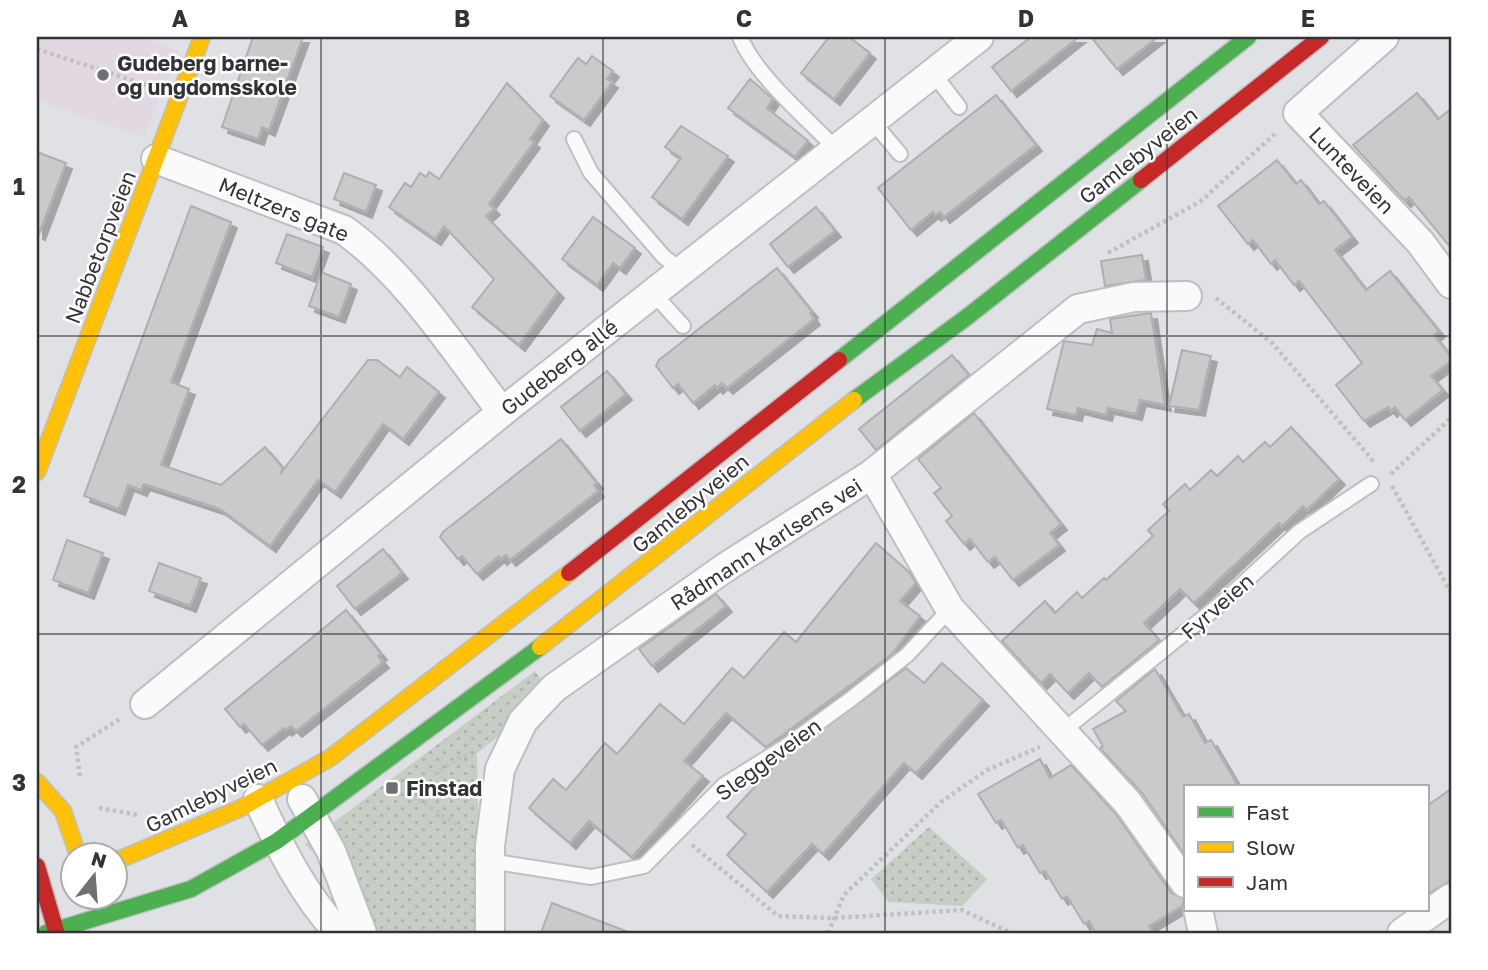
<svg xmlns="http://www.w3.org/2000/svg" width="1488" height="970" font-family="'Golos Text',sans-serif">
	<defs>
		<pattern id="grass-dots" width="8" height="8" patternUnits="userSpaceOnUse" patternTransform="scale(1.75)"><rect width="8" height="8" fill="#c6cdc5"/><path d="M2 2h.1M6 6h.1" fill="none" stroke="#abb0aa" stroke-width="1.8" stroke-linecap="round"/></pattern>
		<filter id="shadow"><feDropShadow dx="6" dy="6" stdDeviation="0" flood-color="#0004"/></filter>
	</defs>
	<rect width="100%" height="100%" fill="#e0e1e4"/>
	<polygon fill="#e2d8e2" points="37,37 139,37 178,51 144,137 37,100"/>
	<g fill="url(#grass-dots)">
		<polygon points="535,671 547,687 527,714 477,753 480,933 370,933 329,868 305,844"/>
		<polygon points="929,827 987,879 962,906 889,902 871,879"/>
	</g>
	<g fill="#cac9cb" stroke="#afaeb0" stroke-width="2" filter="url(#shadow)">
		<polygon points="253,37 303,37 269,130 262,127 258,139 222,127"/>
		<polygon points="829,37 849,37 870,53 834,99 801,73"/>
		<polygon points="1031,37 1079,37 1011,91 992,67"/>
		<polygon points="1091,37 1158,37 1117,69"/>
		<polygon points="592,56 613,71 607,79 612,82 584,120 550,96 578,58 586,64"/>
		<polygon points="750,79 773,99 767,108 808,141 795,157 728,108"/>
		<polygon points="507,83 543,120 530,139 534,142 489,204 494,209 486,216 558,292 519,345 472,307 494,279 444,226 435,239 389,207 405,183 411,187 420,173 426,177 429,172 439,179"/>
		<polygon points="1417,93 1438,119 1451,109 1451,248 1409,197 1405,201 1353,145"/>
		<polygon points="996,95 1036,145 944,217 940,212 935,215 933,212 911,230 878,188"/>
		<polygon points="681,126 728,156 682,219 652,197 681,158 665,147"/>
		<polygon points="37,152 66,163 39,234 37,233"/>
		<polygon points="1277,160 1296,184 1301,180 1319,204 1324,201 1352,237 1335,250 1366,290 1390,271 1439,331 1434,335 1451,357 1451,361 1431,376 1443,390 1405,420 1395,407 1391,411 1388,407 1364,421 1336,385 1362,363 1299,281 1294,285 1275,260 1271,264 1253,240 1248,244 1218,206"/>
		<polygon points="344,173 376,185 366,212 334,199"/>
		<polygon points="191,206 231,222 171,382 189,389 161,465 221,485 265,447 283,468 280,474 368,360 377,360 400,377 407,367 439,392 403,439 383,424 335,492 318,480 270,546 220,509 144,484 141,490 128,485 119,509 84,496"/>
		<polygon points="816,207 835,231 788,267 770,244"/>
		<polygon points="593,217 635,248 620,268 613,263 597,285 562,259"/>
		<polygon points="287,234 323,247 312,277 276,263"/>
		<polygon points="1142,255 1146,280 1105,286 1101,261"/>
		<polygon points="777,268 812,312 810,313 814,319 727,388 722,383 717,388 715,385 693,403 678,384 673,388 656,366 659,360"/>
		<polygon points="321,272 351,284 339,317 309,306"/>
		<polygon points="1151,313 1165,405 1140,400 1136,414 1108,408 1106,415 1078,408 1076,415 1047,409 1064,341 1092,345 1097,329 1112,333 1110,319"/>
		<polygon points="1182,350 1211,356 1199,410 1169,406"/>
		<polygon points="952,355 969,375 876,450 859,429"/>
		<polygon points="607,371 626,394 580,431 561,407"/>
		<polygon points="974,413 1061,524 1050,533 1059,545 1013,580 995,557 988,562 970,539 964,544 946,521 952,516 934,493 941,488 918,459"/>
		<polygon points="1291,427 1339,479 1307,510 1303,506 1282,526 1279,523 1194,603 1180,589 1144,623 1159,640 1102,687 1089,673 1068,693 1050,674 1041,683 1002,641 1045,601 1055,613 1077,592 1082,598 1104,578 1106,580 1153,536 1148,530 1169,511 1163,504 1185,484 1190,490 1211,470 1217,476 1238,456 1243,462 1265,442 1270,447"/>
		<polygon points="561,439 597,483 594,485 598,491 510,560 506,555 501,559 499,556 477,574 462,556 458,559 440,537 443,532"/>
		<polygon points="67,540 103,553 88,593 53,580"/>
		<polygon points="876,543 909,572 916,583 900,601 920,616 891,655 766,747 726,713 684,761 703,776 632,857 589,821 570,843 529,808 553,779 566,790 605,743 617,754 660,704 684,724 732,668 744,678 784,632 796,642"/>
		<polygon points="383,549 402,573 355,609 337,586"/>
		<polygon points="159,563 201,578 190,606 149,591"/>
		<polygon points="716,594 726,606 652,666 639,649"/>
		<polygon points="346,610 381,654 378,656 383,662 296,731 291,726 286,730 284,728 262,745 244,724 240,727 225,709"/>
		<polygon points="942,663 983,700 916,773 904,763 823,854 812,844 767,892 727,855 746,834 727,817 775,765 906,668 924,683"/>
		<polygon points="1155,669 1183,717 1189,714 1205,743 1211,740 1238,786 1185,786 1185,855 1142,793 1100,748 1103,746 1093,729 1126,711 1116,701"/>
		<polygon points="1040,759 1050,778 1071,765 1115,813 1171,893 1185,899 1182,906 1149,926 1153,933 1096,933 1089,921 1084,924 1067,896 1062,899 1045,871 1040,873 1023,845 1018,848 1001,820 996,823 978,794"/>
		<polygon points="1451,789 1451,880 1427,895 1427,806"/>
		<polygon points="552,903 626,931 625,933 541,933"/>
	</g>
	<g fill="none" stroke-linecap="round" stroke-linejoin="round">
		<g stroke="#bebfc2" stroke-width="18">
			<g id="lane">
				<path d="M740,37c16,39 67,81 96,112"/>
				<polyline points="933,73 959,107"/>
				<polyline points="872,121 900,154"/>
				<polyline points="574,139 591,173 664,257 682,271"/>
				<polyline points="653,293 683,326"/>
				<polyline points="1064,730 1223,602 1299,532 1371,484"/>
				<polyline points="490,861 591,877 644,866 724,785 785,747 851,699 907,655 950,609"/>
			</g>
		</g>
		<g stroke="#bebfc2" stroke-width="32">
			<g id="street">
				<polyline points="1384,37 1298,113 1420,242 1451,284"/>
				<path d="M156,159l188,71c63,45 111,121 158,182"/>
				<polyline points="872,474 950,609 1128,803 1185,883"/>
				<polyline points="145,704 502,412 979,37"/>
				<path d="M258,799c22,49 45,95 81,134"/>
				<polyline points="302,799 331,851 362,933"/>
				<polyline points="1198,909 1203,933"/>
				<polyline points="490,933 490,846 500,769 523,721 554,688 729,565 872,474 1078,309 1134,297 1187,296"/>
				<polyline points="1402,933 1451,898"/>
			</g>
		</g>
		<g stroke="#bebfc2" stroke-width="19">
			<g id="fast">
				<polyline points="839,360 1248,37"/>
				<polyline points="854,400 967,317 1141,180"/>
				<polyline points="46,933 191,889 277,841 540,647"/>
			</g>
		</g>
		<g stroke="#bebfc2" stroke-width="19">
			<g id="slow">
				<polyline points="37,472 202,37"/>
				<polyline points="540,647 854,400"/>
				<polyline points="37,782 63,811 78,855"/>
				<polyline points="116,861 241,808 330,758 569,573"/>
			</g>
		</g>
		<g stroke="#bebfc2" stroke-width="19">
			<g id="jam">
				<polyline points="1141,180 1321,37"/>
				<polyline points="569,573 839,360"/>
				<polyline points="37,866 56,931"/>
			</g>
		</g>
		<g stroke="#c1c1c2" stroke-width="4.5" stroke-dasharray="3.5 3.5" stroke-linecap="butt">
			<polyline points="37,49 149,86"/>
			<polyline points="1108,253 1201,201 1277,132"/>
			<polyline points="1216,298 1272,343 1375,463"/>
			<polyline points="1391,474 1451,418"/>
			<polyline points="1392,486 1451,593"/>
			<polyline points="434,774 461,757 473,755"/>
			<polyline points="80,776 76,747 120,719"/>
			<polyline points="407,792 462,828"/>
			<polyline points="99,808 138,815"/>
			<polyline points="692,845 778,916 834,918 962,910 1011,933"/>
			<polyline points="828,933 844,895 941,802 987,770 1040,747"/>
		</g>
		<use href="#lane" stroke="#fafafb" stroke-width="14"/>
		<use href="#street" stroke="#fafafb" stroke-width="28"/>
		<use href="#fast" stroke="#4caf50" stroke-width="16"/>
		<use href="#slow" stroke="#ffc107" stroke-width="16"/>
		<use href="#jam" stroke="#c62828" stroke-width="16"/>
	</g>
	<path fill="none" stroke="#333336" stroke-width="2" stroke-opacity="0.55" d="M321,37v896M603,37v896M885,37v896M1167,37v896M37,336h1414M37,634h1414"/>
	<g fill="#707073" stroke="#fff" stroke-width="2.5">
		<circle cx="103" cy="75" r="7"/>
		<rect x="385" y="781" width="14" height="14" rx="3.5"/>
	</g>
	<g text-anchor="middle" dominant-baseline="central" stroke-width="5" stroke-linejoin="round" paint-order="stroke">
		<g font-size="21" font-weight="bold" fill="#333336" stroke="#fff" text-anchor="start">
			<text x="117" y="63">Gudeberg barne-<tspan x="117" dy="24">og ungdomsskole</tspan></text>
			<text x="406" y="788">Finstad</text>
		</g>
		<g font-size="21" fill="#333336" stroke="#fff">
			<text transform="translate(1138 155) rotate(-38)">Gamlebyveien</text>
			<text transform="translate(1352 170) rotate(46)">Lunteveien</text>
			<text transform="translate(284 209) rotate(22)">Meltzers gate</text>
			<text transform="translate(100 247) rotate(-69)">Nabbetorpveien</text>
			<text transform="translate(559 367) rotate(-38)">Gudeberg allé</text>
			<text transform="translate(690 503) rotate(-39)">Gamlebyveien</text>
			<text transform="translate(766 544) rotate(-33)">Rådmann Karlsens vei</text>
			<text transform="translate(1217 606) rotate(-41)">Fyrveien</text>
			<text transform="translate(768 759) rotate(-36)">Sleggeveien</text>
			<text transform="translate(211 795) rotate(-26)">Gamlebyveien</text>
		</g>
	</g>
	<rect width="1488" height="970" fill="none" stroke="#ffffff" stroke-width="77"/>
	<rect x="1184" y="785" width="245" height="126" fill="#ffffff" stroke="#adadaf" stroke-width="2"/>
	<rect x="1198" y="807" width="35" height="10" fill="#4caf50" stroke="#adadaf" stroke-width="2"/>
	<text x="1246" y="820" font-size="21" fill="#333336">Fast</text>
	<rect x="1198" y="842" width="35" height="10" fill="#ffc107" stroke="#adadaf" stroke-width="2"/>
	<text x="1246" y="855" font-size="21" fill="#333336">Slow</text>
	<rect x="1198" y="877" width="35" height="10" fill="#c62828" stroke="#adadaf" stroke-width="2"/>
	<text x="1246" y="890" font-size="21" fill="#333336">Jam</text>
	<g transform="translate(94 876) rotate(17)"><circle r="33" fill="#ffffff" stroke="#adadaf" stroke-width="2"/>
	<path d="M0-5L12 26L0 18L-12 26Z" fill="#707073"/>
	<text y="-10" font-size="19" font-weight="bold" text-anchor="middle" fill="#333336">N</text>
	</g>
	<rect x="38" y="38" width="1412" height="894" fill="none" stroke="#333336" stroke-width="2.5"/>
	<g font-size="23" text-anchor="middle" font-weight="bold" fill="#333336">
		<text x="180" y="27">A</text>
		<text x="462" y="27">B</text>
		<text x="744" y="27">C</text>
		<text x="1026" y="27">D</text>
		<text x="1308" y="27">E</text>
		<text x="19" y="195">1</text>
		<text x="19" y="493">2</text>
		<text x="19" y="791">3</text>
	</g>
</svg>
